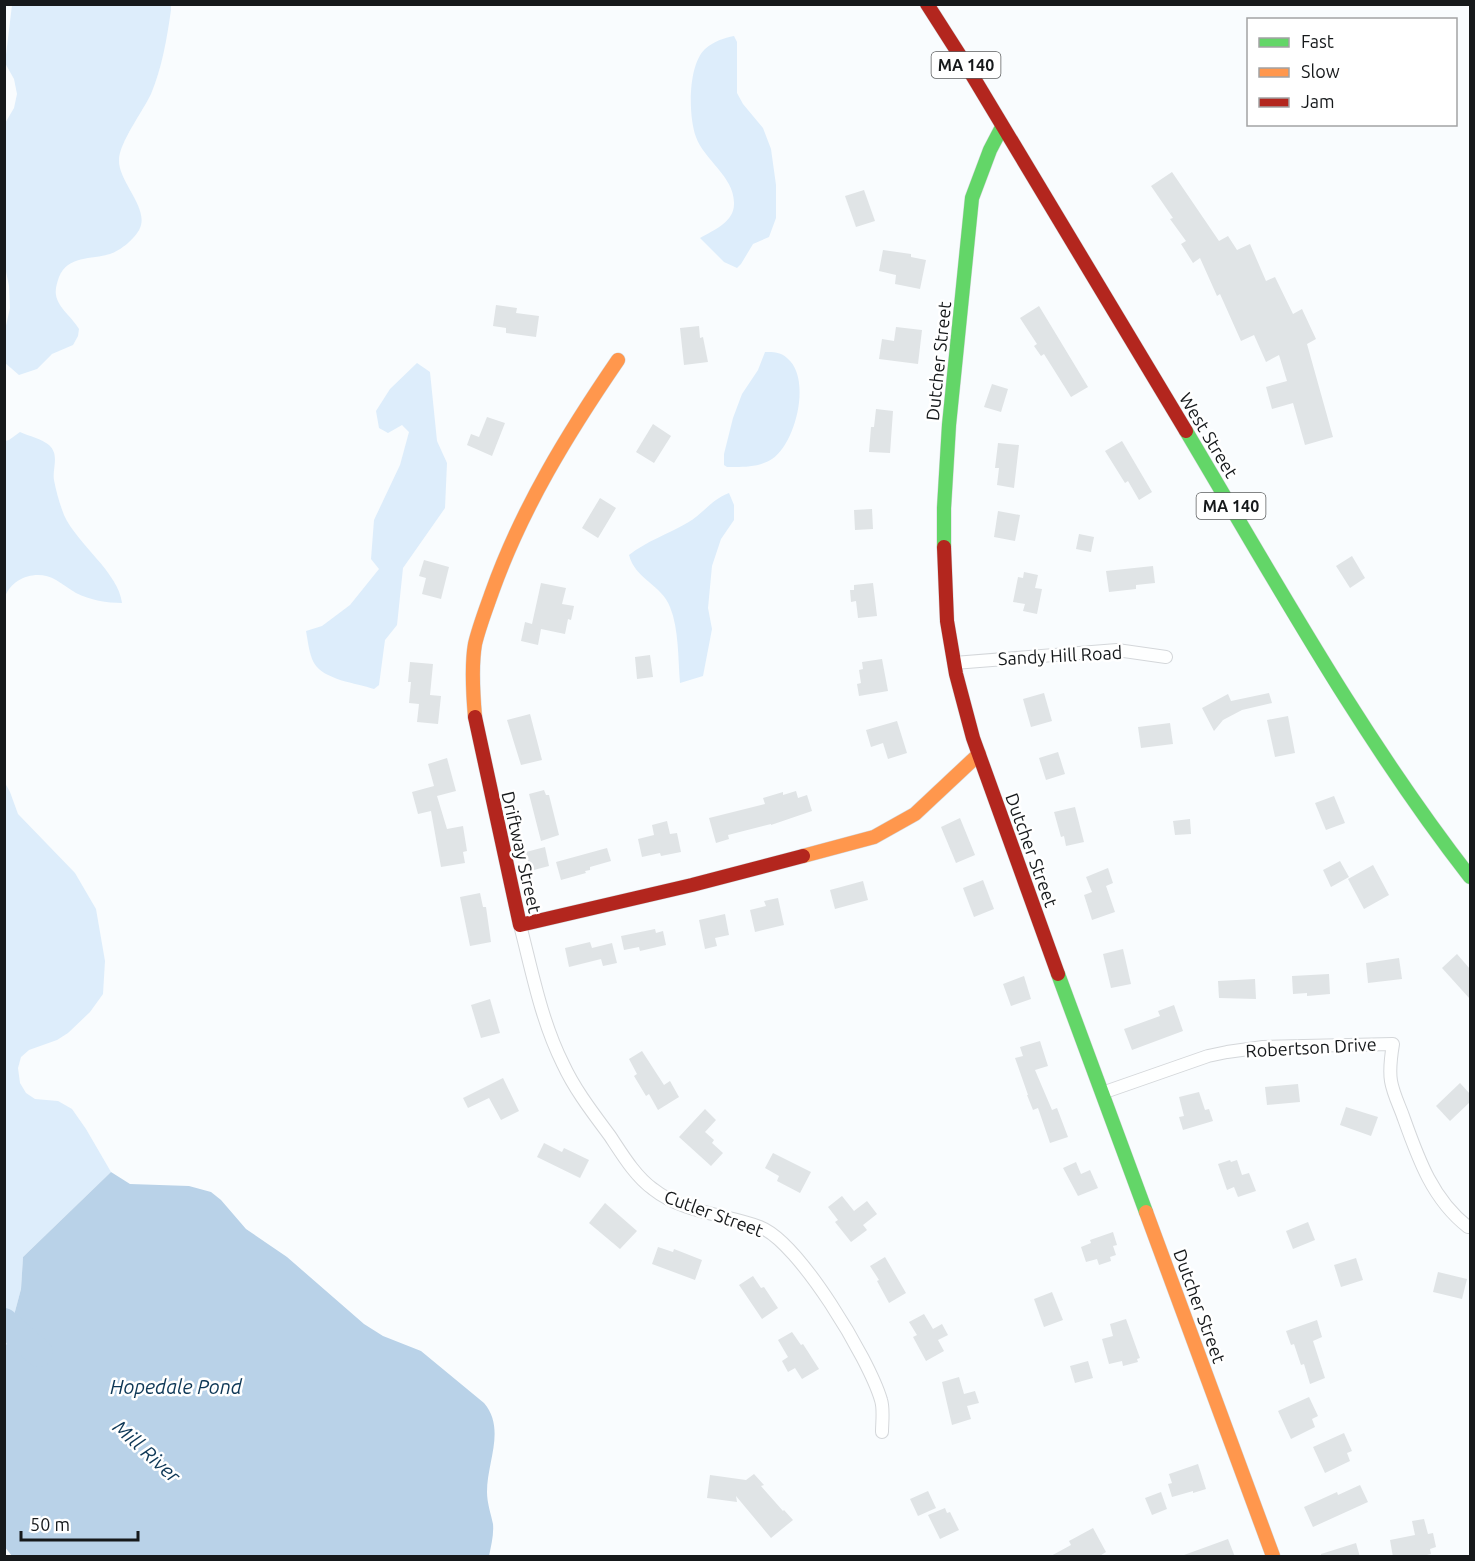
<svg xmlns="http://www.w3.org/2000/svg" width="1475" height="1561" font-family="Ubuntu,sans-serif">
	<rect width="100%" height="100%" fill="#f9fcfe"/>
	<g fill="#ddedfb">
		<path d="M12,5l159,-1v6c-4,28 -9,58 -20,84 -8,17 -32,49 -32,66 -1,21 30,48 21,68 -4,10 -20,23 -30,26 -19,6 -42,1 -51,23 -2,6 -4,12 -3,18 2,13 17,23 23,34l-1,7 -5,9 -21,9 -15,15 -18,6 -15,-13 1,-32 5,-22 -1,-22 -5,-24v-137l10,-17 3,-14 -3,-15 -9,-16z"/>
		<path d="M734,36l3,6v51l6,11 20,24 8,21 5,36v33l-7,19 -16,7 -12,20 -4,4 -13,-6 -24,-24c14,-8 34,-16 34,-34 1,-27 -30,-44 -38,-67 -8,-22 -8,-72 9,-88 9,-8 19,-11 29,-13z"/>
		<path d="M765,352c8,0 16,0 22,6 25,20 9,85 -15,101 -14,9 -30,8 -45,8l-3,-2v-11l9,-36 9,-24 16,-24z"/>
		<path d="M417,363l13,9 7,69 10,22 -2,45 -42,60 -6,57 -12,15 -6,45 -5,4c-18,-6 -50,-9 -60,-26 -5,-9 -6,-22 -8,-32l16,-5 28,-21 29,-36 -8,-10 3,-39 26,-55 9,-33 -7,-7 -14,8 -9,-5 -3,-17 14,-22z"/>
		<path d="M20,432c9,4 22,7 29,13 11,10 3,24 5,35 2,11 6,25 10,35 13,29 55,58 58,88 -15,0 -32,-3 -46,-10 -7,-4 -13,-9 -20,-13 -18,-11 -44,-3 -51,17v-156l4,-1z"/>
		<path d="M729,493l5,12v15l-13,19 -9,27 -4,42 4,21 -9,47 -23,7c-2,-24 -1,-54 -10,-76 -8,-22 -35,-28 -41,-52 18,-14 39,-21 58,-32 16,-9 25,-24 42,-30z"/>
		<polygon points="5,783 10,792 18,814 75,873 96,909 105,961 103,994 90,1012 68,1033 57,1040 29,1050 21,1057 18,1068 20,1083 26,1093 35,1099 58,1101 72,1109 86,1129 111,1172 23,1257 21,1289 5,1349"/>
	</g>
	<path fill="#b9d2e8" d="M111,1172l19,12 59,2 22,6 10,8 25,29 41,28 77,67 19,12 38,15 63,52c22,26 3,58 3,89 0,11 4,22 6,32 1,11 -2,22 -4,32h-477l-8,-10 1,-197 16,-60 2,-32z"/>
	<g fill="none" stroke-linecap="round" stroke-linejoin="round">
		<polyline stroke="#b9d2e8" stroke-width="28" points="4,1322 39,1353"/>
	</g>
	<g fill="#e0e4e6">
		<polygon points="1172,172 1219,241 1228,236 1237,250 1250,244 1266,281 1275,277 1293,314 1302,309 1316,339 1307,344 1333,437 1305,445 1293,403 1272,409 1266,387 1287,381 1279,355 1266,362 1254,335 1241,341 1220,294 1217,296 1200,258 1193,263 1181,244 1186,241 1170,219 1173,218 1151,186"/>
		<polygon points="864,190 875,221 856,227 845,196"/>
		<polygon points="883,250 911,254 911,257 926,260 920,289 895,284 896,275 879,271"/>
		<polygon points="496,305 517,308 516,313 539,316 536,337 506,333 506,328 493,326"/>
		<polygon points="1039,306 1088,387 1071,397 1044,354 1041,356 1034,346 1037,344 1020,318"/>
		<polygon points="699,326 700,338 703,337 708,362 684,365 680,328"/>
		<polygon points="896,327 922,330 918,364 879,359 882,339 894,341"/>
		<polygon points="992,384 1008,389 1001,412 984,407"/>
		<polygon points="876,409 893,411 890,453 869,452 871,427 874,427"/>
		<polygon points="487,417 505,423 492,456 467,445 471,434 479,437"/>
		<polygon points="653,424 671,436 654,463 636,452"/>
		<polygon points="1122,441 1152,492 1139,500 1128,481 1125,483 1105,451"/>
		<polygon points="998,443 1019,445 1014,488 997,485 999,468 995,468"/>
		<polygon points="600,498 616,508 598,538 582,528"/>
		<polygon points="872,509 873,529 855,530 854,510"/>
		<polygon points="998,511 1020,515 1015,541 994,537"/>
		<polygon points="1079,534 1094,537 1091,552 1076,549"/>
		<polygon points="1352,556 1365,578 1350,588 1336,566"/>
		<polygon points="424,560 449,567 441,599 422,594 426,578 419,576"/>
		<polygon points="1153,566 1155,583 1136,585 1136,589 1109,592 1106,571"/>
		<polygon points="1024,572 1038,575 1035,588 1042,589 1037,614 1023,611 1025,604 1013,602 1018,577 1023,578"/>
		<polygon points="541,583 566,588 562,604 574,606 571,620 568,619 565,634 541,629 538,645 521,641 525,622 532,624"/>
		<polygon points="873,583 877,616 858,618 856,601 851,602 850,590 854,590 854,585"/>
		<polygon points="650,655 653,677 637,679 635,657"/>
		<polygon points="882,659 888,691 859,696 857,684 861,683 859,670 863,669 862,662"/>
		<polygon points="410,662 433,664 430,695 441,696 438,724 417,722 419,704 409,703 411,682 408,682"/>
		<polygon points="1044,693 1052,721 1031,727 1023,699"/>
		<polygon points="1269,693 1272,703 1242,710 1223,720 1214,731 1202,708 1228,694 1231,701"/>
		<polygon points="530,714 542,760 521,765 507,720"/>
		<polygon points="1288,716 1295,753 1275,757 1267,720"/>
		<polygon points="897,721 907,753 888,759 883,743 871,747 866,730"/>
		<polygon points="1170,723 1173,744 1141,748 1138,727"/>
		<polygon points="1058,752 1065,774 1046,780 1039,758"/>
		<polygon points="447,758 456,791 437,796 447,829 463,826 467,851 463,852 465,863 441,867 431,811 418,814 412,792 434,786 428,764"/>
		<polygon points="544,790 546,795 549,795 559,835 541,841 529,794"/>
		<polygon points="796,791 798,798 807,795 812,811 771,825 771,824 728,835 729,839 716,843 709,818 765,804 763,798 783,792 783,795"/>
		<polygon points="1334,796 1345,823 1326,830 1315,803"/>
		<polygon points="1075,807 1084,842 1066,846 1064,836 1061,837 1054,812"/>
		<polygon points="960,818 975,855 956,863 941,827"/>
		<polygon points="1190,819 1191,834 1175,835 1173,821"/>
		<polygon points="667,821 670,834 677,833 681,852 661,856 660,853 642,857 638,839 654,835 652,825"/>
		<polygon points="545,847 549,866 530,871 526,852"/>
		<polygon points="607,848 611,861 590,867 590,870 585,871 586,873 561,880 556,862"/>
		<polygon points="1340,861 1349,877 1331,887 1323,870"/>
		<polygon points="1373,865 1389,895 1364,909 1348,879"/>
		<polygon points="1108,868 1113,883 1106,886 1115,912 1092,920 1084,895 1092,892 1086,877"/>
		<polygon points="983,880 994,909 974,917 963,888"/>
		<polygon points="863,881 868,900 835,909 830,890"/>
		<polygon points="480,893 483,907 486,907 491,942 470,946 460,897"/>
		<polygon points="778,898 784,925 755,932 750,910 766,906 764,901"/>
		<polygon points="725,914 729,935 715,938 717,946 705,949 699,920"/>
		<polygon points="655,929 656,933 663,931 666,945 640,951 639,947 624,950 621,936"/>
		<polygon points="590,942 592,948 612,943 617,963 603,966 601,959 569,967 565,948"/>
		<polygon points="1123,949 1131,984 1111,988 1103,954"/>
		<polygon points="1457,954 1470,969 1470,999 1442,968"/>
		<polygon points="1399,958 1402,979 1368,983 1366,963"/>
		<polygon points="1329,974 1330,994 1307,996 1307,993 1293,994 1292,976"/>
		<polygon points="1024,976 1031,999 1011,1006 1003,984"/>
		<polygon points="1255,979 1256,999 1219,998 1218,981"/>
		<polygon points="490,999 500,1033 481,1038 471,1005"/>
		<polygon points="1174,1005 1183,1031 1132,1050 1124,1029 1160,1016 1158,1011"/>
		<polygon points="1040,1041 1048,1066 1035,1070 1052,1110 1057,1108 1068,1137 1050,1143 1038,1108 1033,1110 1027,1095 1028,1095 1015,1058 1023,1056 1020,1047"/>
		<polygon points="642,1051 664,1085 670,1081 679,1097 658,1110 649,1094 646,1096 634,1076 637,1074 629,1059"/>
		<polygon points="503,1078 519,1111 501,1120 489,1098 468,1108 463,1098"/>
		<polygon points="1460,1083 1470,1094 1470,1102 1450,1121 1436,1106"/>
		<polygon points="1298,1084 1300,1102 1267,1105 1265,1087"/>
		<polygon points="1199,1092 1205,1110 1209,1109 1213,1121 1183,1130 1179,1117 1184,1116 1179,1097"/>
		<polygon points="1346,1107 1378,1117 1371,1136 1340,1125"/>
		<polygon points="705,1109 716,1120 705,1132 714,1140 712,1143 723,1153 711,1166 679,1137"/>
		<polygon points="544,1143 562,1152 564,1148 589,1160 580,1178 537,1157"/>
		<polygon points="773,1153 811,1172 800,1193 777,1181 779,1176 765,1168"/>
		<polygon points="1230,1160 1231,1162 1237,1160 1242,1175 1249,1173 1256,1191 1238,1197 1234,1187 1227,1190 1218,1164"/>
		<polygon points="1076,1162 1081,1174 1090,1170 1098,1188 1078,1196 1063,1168"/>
		<polygon points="842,1196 854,1211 867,1201 877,1214 863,1225 867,1230 851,1242 835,1222 838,1220 828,1207"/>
		<polygon points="605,1203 637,1231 620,1249 589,1223"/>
		<polygon points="1308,1222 1315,1240 1293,1249 1286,1231"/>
		<polygon points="1113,1232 1117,1245 1113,1246 1116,1255 1110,1257 1111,1261 1099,1265 1097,1259 1086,1262 1081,1247 1091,1243 1090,1240"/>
		<polygon points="658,1247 673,1252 674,1249 702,1260 695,1280 652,1264"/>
		<polygon points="885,1257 906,1293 889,1303 877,1281 879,1280 870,1266"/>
		<polygon points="1356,1258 1363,1280 1341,1287 1334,1265"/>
		<polygon points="1438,1272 1467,1279 1462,1299 1433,1292"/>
		<polygon points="753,1276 761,1288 764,1287 778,1308 762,1319 739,1285"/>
		<polygon points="1052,1292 1063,1320 1044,1327 1034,1299"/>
		<polygon points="924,1314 933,1329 942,1324 948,1335 938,1340 944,1351 926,1361 913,1337 917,1335 909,1322"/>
		<polygon points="1126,1319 1140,1358 1137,1359 1138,1362 1123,1366 1122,1361 1109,1364 1102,1339 1113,1336 1110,1324"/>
		<polygon points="1317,1320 1322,1337 1313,1341 1325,1378 1310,1384 1304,1364 1301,1365 1294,1344 1291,1345 1286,1331"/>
		<polygon points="792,1332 801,1345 803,1344 819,1369 802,1379 795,1368 788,1372 782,1361 788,1357 778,1340"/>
		<polygon points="1088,1361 1093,1378 1075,1383 1070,1366"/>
		<polygon points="959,1377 964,1394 975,1391 979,1403 967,1406 971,1419 952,1425 942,1382"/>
		<polygon points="1309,1397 1318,1416 1312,1419 1315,1427 1291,1439 1278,1411"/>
		<polygon points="1344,1433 1352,1451 1347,1453 1350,1461 1325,1473 1313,1447"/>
		<polygon points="1198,1464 1206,1489 1193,1493 1193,1491 1172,1497 1168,1484 1172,1483 1169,1474"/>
		<polygon points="754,1474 764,1485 761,1486 783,1511 784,1510 793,1520 771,1538 736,1496 737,1502 707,1498 710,1475 746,1480"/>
		<polygon points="1360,1485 1368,1502 1313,1527 1304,1507 1337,1492 1338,1495"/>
		<polygon points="928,1491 936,1508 918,1516 910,1499"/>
		<polygon points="1161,1492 1167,1509 1152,1515 1145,1498"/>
		<polygon points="945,1508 947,1513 950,1512 959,1530 940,1539 928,1515"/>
		<polygon points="1424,1519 1428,1534 1433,1533 1436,1547 1430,1549 1431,1554 1419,1557 1393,1557 1390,1540 1415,1535 1412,1521"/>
		<polygon points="1093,1528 1106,1552 1098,1557 1049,1557 1071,1545 1069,1541"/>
		<polygon points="1228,1539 1235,1557 1185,1557 1184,1555"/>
		<polygon points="1356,1543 1360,1557 1321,1557 1321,1554"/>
	</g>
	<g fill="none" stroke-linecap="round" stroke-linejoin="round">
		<g stroke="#d4d7da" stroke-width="14">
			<g id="street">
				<polyline points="954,663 1117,650 1166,657"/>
				<path d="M520,925c12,46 21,95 43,139 12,26 30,49 47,72 12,18 25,40 43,53 30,24 72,25 107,38 39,15 109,132 121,173 3,9 1,22 1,32"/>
				<path d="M1102,1093l106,-37 19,-4 36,-5 130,-3c-2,12 -4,25 -2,37 2,12 8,24 12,35 15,42 29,83 65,111"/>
			</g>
		</g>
		<g stroke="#d4d7da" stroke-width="15">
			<g id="fast">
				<path d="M1186,431c90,151 176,307 284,446"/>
				<polyline points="944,547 944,508 949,425 972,198 990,150 1002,127"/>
				<polyline points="1058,974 1146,1212"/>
			</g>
		</g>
		<g stroke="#d4d7da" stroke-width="15">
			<g id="slow">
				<path d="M475,717c-2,-23 -4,-50 0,-73 4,-17 11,-35 17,-52 30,-84 76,-159 126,-232"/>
				<polyline points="803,856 874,837 915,814 979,754"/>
				<polyline points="1146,1212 1273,1556"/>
			</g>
		</g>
		<g stroke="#d4d7da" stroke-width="15">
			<g id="jam">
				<polyline points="927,4 966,65 1186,431"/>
				<polyline points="944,547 947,621 956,674 973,738 1058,974"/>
				<polyline points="475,717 520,925 692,885 803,856"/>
			</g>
		</g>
		<use href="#street" stroke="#feffff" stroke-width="12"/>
		<use href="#fast" stroke="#63d668" stroke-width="14"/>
		<use href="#slow" stroke="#ff974d" stroke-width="14"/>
		<use href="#jam" stroke="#b3261e" stroke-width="14"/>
	</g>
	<g text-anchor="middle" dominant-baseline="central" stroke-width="5" stroke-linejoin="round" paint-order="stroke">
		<g fill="#fff" stroke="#5c5e5f" stroke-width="1.5">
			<rect x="931.5" y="52" width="69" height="26" rx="4.5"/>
			<rect x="1196.5" y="493" width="69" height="26" rx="4.5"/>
		</g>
		<g font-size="16" font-weight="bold" fill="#16191b">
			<text x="966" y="65">MA 140</text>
			<text x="1231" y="506">MA 140</text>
		</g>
		<g font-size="18" fill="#16191b" stroke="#fff">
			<text transform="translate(938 361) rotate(-84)">Dutcher Street</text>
			<text transform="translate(1209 435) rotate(59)">West Street</text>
			<text transform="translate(1060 655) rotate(-3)">Sandy Hill Road</text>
			<text transform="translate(1032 850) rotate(70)">Dutcher Street</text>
			<text transform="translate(522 852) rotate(77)">Driftway Street</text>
			<text transform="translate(1311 1047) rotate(-3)">Robertson Drive</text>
			<text transform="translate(714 1213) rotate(20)">Cutler Street</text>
			<text transform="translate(1200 1306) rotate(70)">Dutcher Street</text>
		</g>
		<g font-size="20" font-style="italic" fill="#0d3756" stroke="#fff">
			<text x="176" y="1386">Hopedale Pond</text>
			<text transform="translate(147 1451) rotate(42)">Mill River</text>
		</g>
	</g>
	<rect width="1475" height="1561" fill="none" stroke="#16191b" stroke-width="12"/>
	<rect x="1247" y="18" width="210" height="108" fill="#ffffff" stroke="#a2a3a4" stroke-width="1.5"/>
	<rect x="1259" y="38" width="30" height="9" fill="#63d668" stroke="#a2a3a4" stroke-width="1.5"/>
	<text x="1301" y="48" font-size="18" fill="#16191b">Fast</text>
	<rect x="1259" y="68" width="30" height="9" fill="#ff974d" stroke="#a2a3a4" stroke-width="1.5"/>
	<text x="1301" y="78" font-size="18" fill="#16191b">Slow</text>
	<rect x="1259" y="98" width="30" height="9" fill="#b3261e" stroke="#a2a3a4" stroke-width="1.5"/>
	<text x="1301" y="108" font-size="18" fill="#16191b">Jam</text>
	<path d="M21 1531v9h117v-9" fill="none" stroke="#16191b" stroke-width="3"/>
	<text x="30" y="1531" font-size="18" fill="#16191b" stroke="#ffffff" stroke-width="4.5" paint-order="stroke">50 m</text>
</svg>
